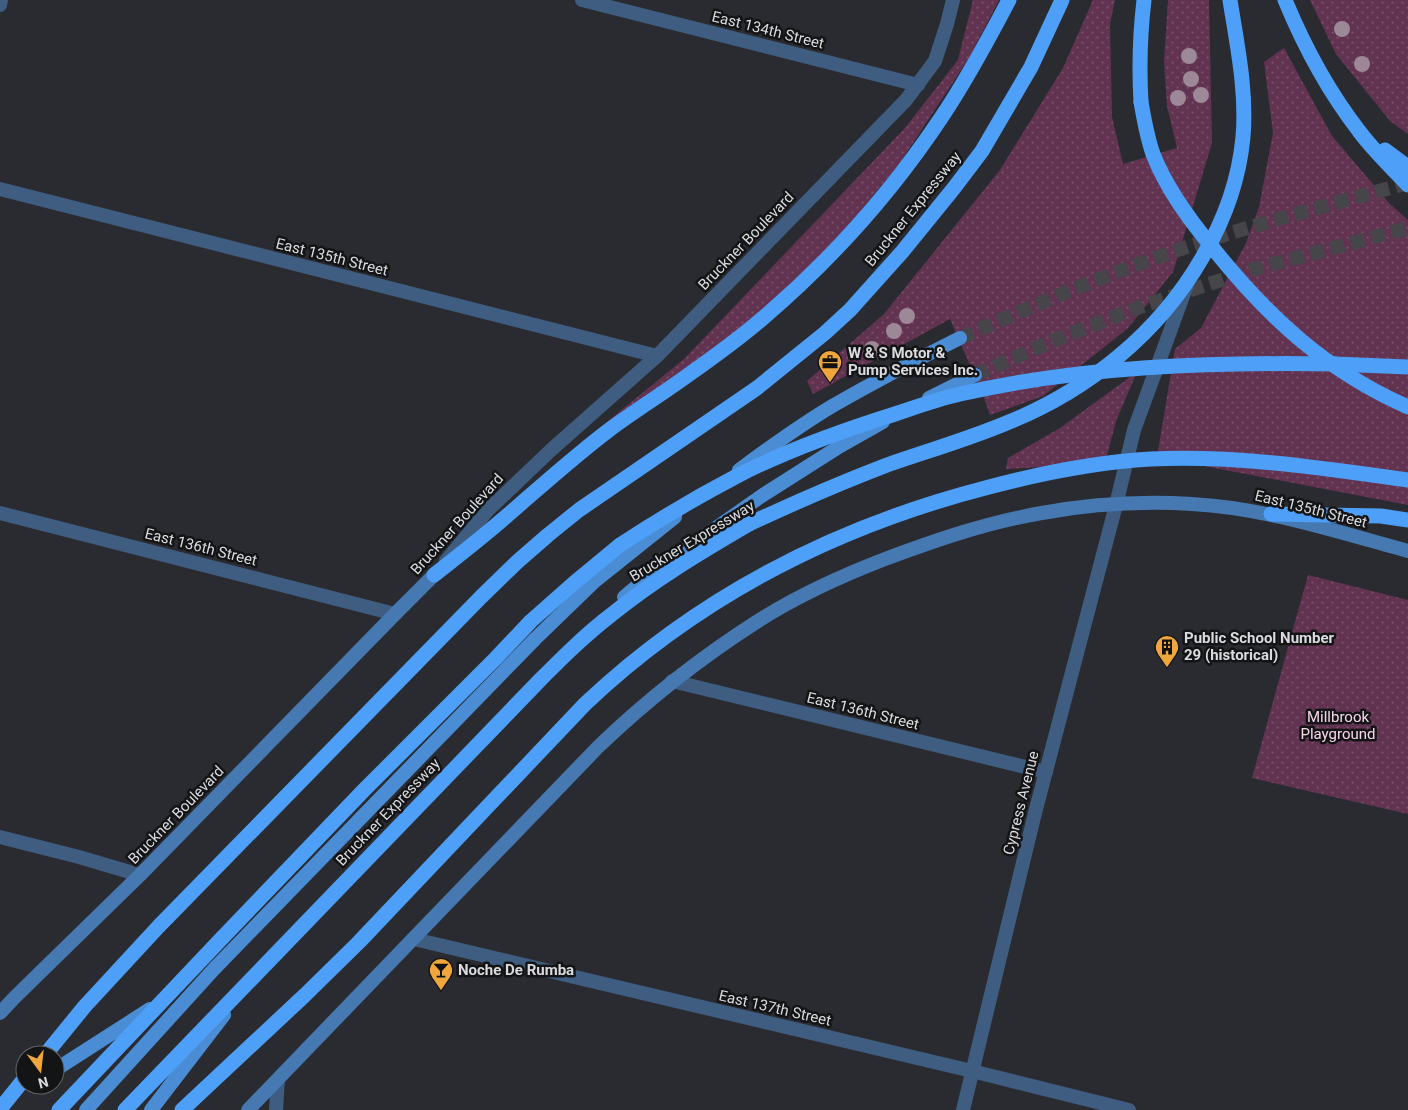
<svg xmlns="http://www.w3.org/2000/svg" width="1408" height="1110" font-family="Roboto,sans-serif">
	<defs>
		<pattern id="green-dots" width="8" height="8" patternUnits="userSpaceOnUse" patternTransform="scale(1.25)"><rect width="8" height="8" fill="#623351"/><path d="M2 2h.1M6 6h.1" fill="none" stroke="#78506a" stroke-width="1.8" stroke-linecap="round"/></pattern>
	</defs>
	<rect width="100%" height="100%" fill="#2a2b30"/>
	<g fill="url(#green-dots)">
		<polygon points="973,0 999,0 969,58 899,164 822,258 755,317 701,361 603,425 684,359 905,128 958,60"/>
		<polygon points="1093,0 1115,0 1110,24 1112,117 1123,164 1177,148 1167,106 1164,61 1168,0 1209,0 1212,143 1173,272 1128,328 1043,396 990,415 983,395 950,319 813,394 807,381 884,314 1000,170 1063,68"/>
		<polygon points="1310,0 1408,0 1408,134 1390,121 1336,54"/>
		<polygon points="1284,48 1332,136 1389,203 1408,220 1408,505 1157,457 1175,349 1201,328 1246,243 1259,207 1273,133 1264,62"/>
		<polygon points="1137,372 1116,421 1105,463 1006,469 1008,458 1060,428"/>
		<polygon points="1308,575 1408,600 1408,814 1252,778"/>
	</g>
	<g fill="none" stroke-linecap="round" stroke-linejoin="round">
		<g stroke="#45454a" stroke-width="14" stroke-dasharray="14 7" stroke-linecap="butt">
			<path d="M960,338c56,-25 112,-49 168,-70 92,-35 186,-59 280,-85"/>
			<polyline points="975,375 1055,340 1134,309 1254,269 1408,228"/>
		</g>
		<polyline stroke="#3e5d81" stroke-width="14" points="1116,505 1134,430 1187,285"/>
		<g stroke="#3e5d81" stroke-width="14">
			<polyline points="582,0 918,85"/>
			<polyline points="0,5 1,0"/>
			<polyline points="0,189 657,356"/>
			<polyline points="0,513 395,614"/>
			<polyline points="672,681 1046,772"/>
			<polyline points="0,837 79,857 140,875"/>
			<polyline points="414,939 972,1071 1129,1110"/>
			<polyline points="276,1110 278,1079"/>
			<polyline points="963,1110 1035,813 1116,505"/>
		</g>
		<polyline stroke="#3e5d81" stroke-width="14" points="446,561 487,511 551,450 657,356 906,100 935,61 947,24 953,0"/>
		<g stroke="#4678b1" stroke-width="14">
			<polyline points="0,1013 15,997 140,875 395,614 434,575"/>
			<path d="M248,1110l350,-363c49,-47 102,-89 160,-126 39,-25 83,-45 127,-62 51,-19 103,-37 157,-46 49,-9 100,-12 150,-9 74,4 145,28 216,47"/>
		</g>
		<g stroke="#4a8dd5" stroke-width="14">
			<polyline points="929,398 975,375"/>
			<path d="M739,470c31,-23 63,-46 95,-65 42,-24 84,-46 126,-67"/>
			<polyline points="624,597 656,570 763,495 837,448 883,422"/>
			<polyline points="55,1070 150,1009"/>
			<polyline points="86,1110 214,969 535,639 595,581 675,517"/>
			<polyline points="151,1110 224,1015"/>
		</g>
		<g stroke="#4d9ff7" stroke-width="15">
			<path d="M1285,0c19,46 43,91 74,131 14,19 32,36 49,54"/>
			<path d="M1141,102c-2,-34 -1,-68 3,-102"/>
			<polyline points="1385,150 1408,167"/>
			<polyline points="1335,364 1408,367"/>
			<polyline points="1271,514 1381,516 1408,520"/>
			<path d="M749,524c45,-21 91,-41 138,-59 40,-14 82,-26 122,-43 79,-32 150,-89 193,-164 22,-37 37,-78 41,-121 4,-46 -6,-92 -13,-137"/>
			<path d="M434,575c23,-18 46,-36 68,-55 35,-30 70,-62 107,-90 24,-18 50,-34 75,-52 27,-19 54,-38 79,-60 68,-58 128,-125 178,-200 25,-37 47,-78 68,-118"/>
			<polyline points="223,937 364,790 496,658 531,621 574,583 620,545"/>
			<polyline points="45,1055 85,1006 159,926 481,597 517,562 548,535 579,510 757,388 825,333 850,310 902,252 954,188 982,151 1031,67 1062,0"/>
		</g>
		<g stroke="#4d9ff7" stroke-width="15">
			<path d="M1141,102c3,17 6,35 12,52 13,34 36,65 59,93 55,69 114,124 196,160"/>
			<path d="M620,545c38,-25 77,-48 117,-69 50,-26 104,-45 158,-62 21,-7 43,-15 65,-20 123,-28 249,-32 375,-30"/>
			<polyline points="0,1109 25,1078"/>
			<polyline points="59,1110 223,937"/>
			<path d="M125,1110l415,-430c23,-23 45,-45 71,-65 43,-35 90,-63 138,-91"/>
			<path d="M182,1110l123,-115 54,-53 226,-238c114,-108 252,-178 404,-217 53,-14 106,-25 162,-28 86,-4 171,9 257,21"/>
		</g>
	</g>
	<g fill="#9c8896">
		<circle cx="1342" cy="29" r="8"/>
		<circle cx="1189" cy="56" r="8"/>
		<circle cx="1362" cy="64" r="8"/>
		<circle cx="1191" cy="79" r="8"/>
		<circle cx="1201" cy="95" r="8"/>
		<circle cx="1178" cy="98" r="8"/>
		<circle cx="907" cy="316" r="8"/>
		<circle cx="894" cy="331" r="8"/>
		<circle cx="872" cy="349" r="8"/>
	</g>
	<defs>
		<g id="office-pin" transform="scale(1.25)"><path d="M0 17L-7.5 6A9.5 9.5 0 1 1 7.5 6Z" fill="#efa73d" stroke="#131416"/><path d="M-6-3h4V-5.5h4V-3h4V5H-6ZM-1-4.5V-3h2v-1.5ZM-6 0V1H6V0Z" fill="#111"/></g>
		<g id="building-pin" transform="scale(1.25)"><path d="M0 17L-7.5 6A9.5 9.5 0 1 1 7.5 6Z" fill="#efa73d" stroke="#131416"/><path d="M-4-6H4V6H1V3H-1V6H-4ZM-2.5-4.3h1.7v1.8h-1.7ZM.8-4.3h1.7v1.8H.8ZM-2.5-1h1.7V.8h-1.7ZM.8-1h1.7V.8H.8Z" fill="#111"/></g>
		<g id="bar-pin" transform="scale(1.25)"><path d="M0 17L-7.5 6A9.5 9.5 0 1 1 7.5 6Z" fill="#efa73d" stroke="#131416"/><path d="M-6-5H6L.8 .8V4.5H3.5V6h-7V4.5H-.8V.8Z" fill="#111"/></g>
	</defs>
	<g fill-rule="evenodd">
		<use href="#office-pin" x="830" y="362"/>
		<use href="#building-pin" x="1167" y="647"/>
		<use href="#bar-pin" x="441" y="970"/>
	</g>
	<g text-anchor="middle" dominant-baseline="central" stroke-width="5" stroke-linejoin="round" paint-order="stroke">
		<g font-size="15" fill="#dbdbdf" stroke="#131416">
			<text transform="translate(768 30) rotate(14)">East 134th Street</text>
			<text transform="translate(913 209) rotate(-51)">Bruckner Expressway</text>
			<text transform="translate(746 241) rotate(-46)">Bruckner Boulevard</text>
			<text transform="translate(332 257) rotate(14)">East 135th Street</text>
			<text transform="translate(1311 509) rotate(14)">East 135th Street</text>
			<text transform="translate(457 524) rotate(-48)">Bruckner Boulevard</text>
			<text transform="translate(692 541) rotate(-31)">Bruckner Expressway</text>
			<text transform="translate(201 547) rotate(14)">East 136th Street</text>
			<text transform="translate(863 711) rotate(14)">East 136th Street</text>
			<text transform="translate(1021 803) rotate(-76)">Cypress Avenue</text>
			<text transform="translate(388 812) rotate(-46)">Bruckner Expressway</text>
			<text transform="translate(176 815) rotate(-46)">Bruckner Boulevard</text>
			<text transform="translate(775 1008) rotate(13)">East 137th Street</text>
		</g>
		<g font-size="15" font-weight="bold" fill="#dbdbdf" stroke="#131416" text-anchor="start">
			<text x="848" y="353">W &amp; S Motor &amp;<tspan x="848" dy="17">Pump Services Inc.</tspan></text>
			<text x="1184" y="638">Public School Number<tspan x="1184" dy="17">29 (historical)</tspan></text>
			<text x="458" y="970">Noche De Rumba</text>
		</g>
		<g font-size="15" fill="#f9d5ea" stroke="#131416">
			<text x="1338" y="717">Millbrook<tspan x="1338" dy="17">Playground</tspan></text>
		</g>
	</g>
	<g transform="translate(40 1070) rotate(165)"><circle r="24" fill="#131416" stroke="#636466"/>
	<path d="M0-4L9 19L0 12L-9 19Z" fill="#efa73d"/>
	<text y="-8" font-size="14" font-weight="bold" text-anchor="middle" fill="#dbdbdf">N</text>
	</g>
</svg>
